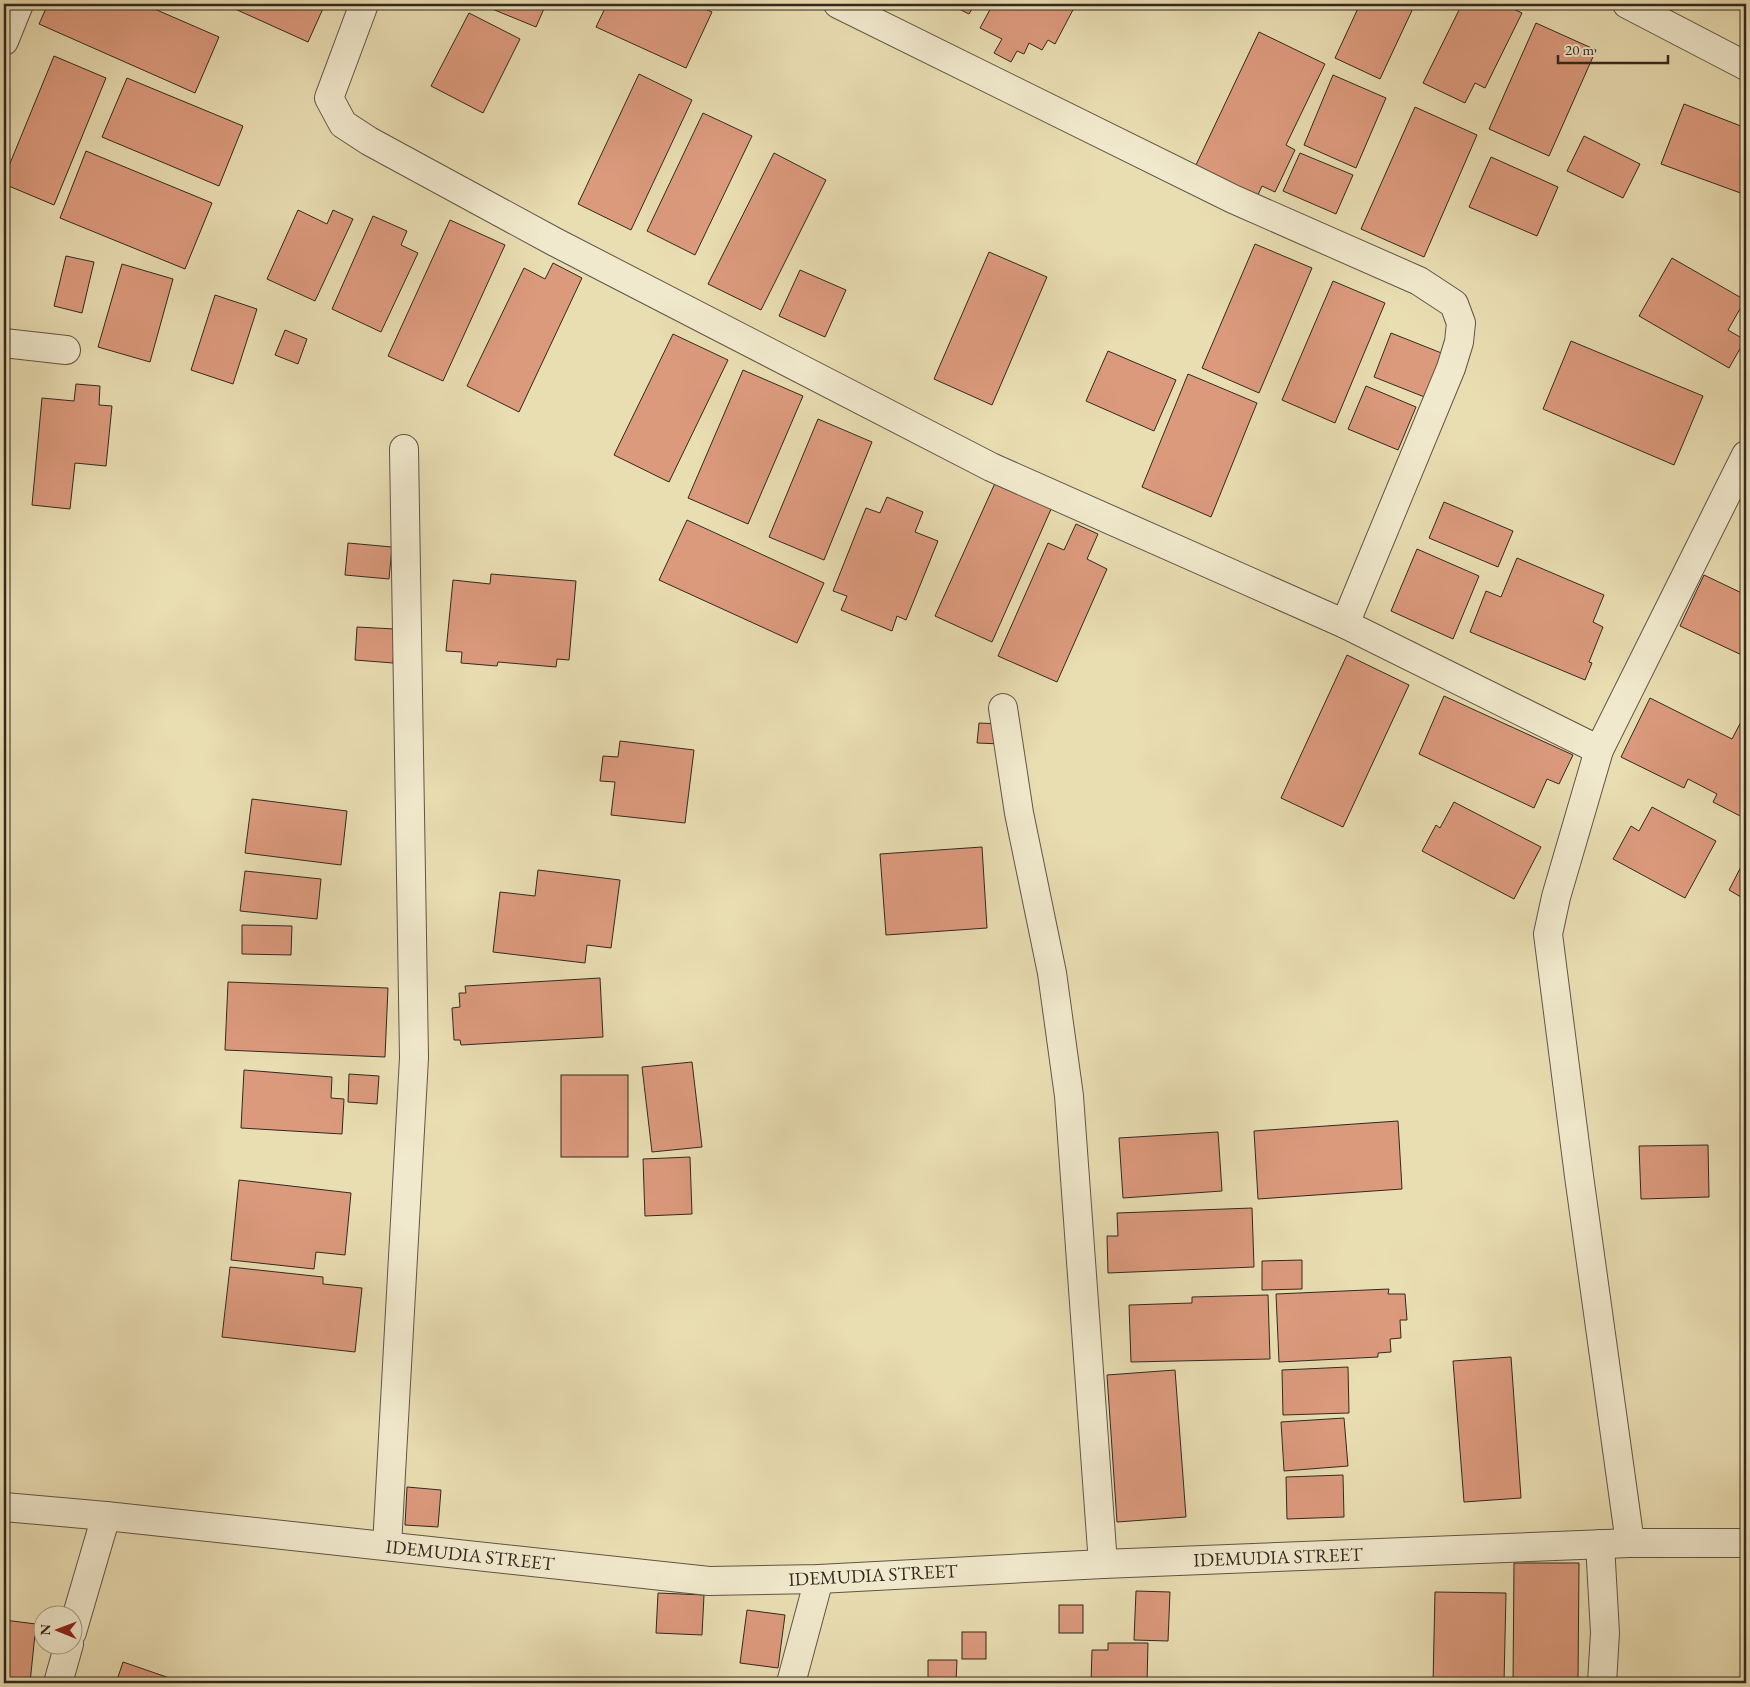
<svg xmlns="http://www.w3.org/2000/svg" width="1750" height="1687" font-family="'EB Garamond',serif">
	<rect width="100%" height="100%" fill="#e9ddb2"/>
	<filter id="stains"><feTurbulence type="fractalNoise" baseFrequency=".004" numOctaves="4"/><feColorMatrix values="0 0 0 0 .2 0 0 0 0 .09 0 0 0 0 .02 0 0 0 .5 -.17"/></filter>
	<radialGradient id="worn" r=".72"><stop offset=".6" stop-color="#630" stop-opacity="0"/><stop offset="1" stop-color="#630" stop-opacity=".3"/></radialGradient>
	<g fill="#dc9a7d" stroke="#32291f">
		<polygon points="48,4 143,4 219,37 195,93 39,24"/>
		<polygon points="224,4 325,4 308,42"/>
		<polygon points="480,4 546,4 536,27"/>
		<polygon points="607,4 694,4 712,12 686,68 596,27"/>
		<polygon points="949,4 975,4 969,14"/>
		<polygon points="993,4 1076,4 1055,44 1048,40 1042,50 1029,43 1024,54 1017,51 1011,62 994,53 1002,39 980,28"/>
		<polygon points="1360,4 1415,4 1380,79 1335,58"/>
		<polygon points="1462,4 1503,4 1522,13 1485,88 1475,83 1465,103 1423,83"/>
		<polygon points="469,13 520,39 483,113 431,86"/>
		<polygon points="1536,23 1596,50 1549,156 1489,129"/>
		<polygon points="1259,32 1325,64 1286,145 1295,150 1275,192 1262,186 1257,197 1195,167"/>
		<polygon points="54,56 106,78 54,205 4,184 4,178"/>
		<polygon points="639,74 692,100 631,230 578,204"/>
		<polygon points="1333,75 1386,98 1356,168 1304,145"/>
		<polygon points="127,78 243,126 219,186 102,137"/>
		<polygon points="1684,104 1746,128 1746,195 1661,164"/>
		<polygon points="1415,107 1477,135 1424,257 1361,229"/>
		<polygon points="703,113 752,136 695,255 647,231"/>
		<polygon points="1584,136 1640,164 1623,198 1567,171"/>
		<polygon points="86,151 212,203 185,269 60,218"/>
		<polygon points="774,153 826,180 761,310 708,284"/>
		<polygon points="1300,153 1353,175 1336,214 1283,191"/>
		<polygon points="1491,157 1558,187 1537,236 1469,207"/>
		<polygon points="298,210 327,224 333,210 353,219 315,301 267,279"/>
		<polygon points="373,216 407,231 401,245 418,253 381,332 332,309"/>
		<polygon points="450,220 505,245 443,381 388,356"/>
		<polygon points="1255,244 1312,268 1259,393 1202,368"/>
		<polygon points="989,252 1047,277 992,405 934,379"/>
		<polygon points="66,256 94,262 82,313 54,306"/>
		<polygon points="1672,258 1745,300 1728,330 1745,340 1729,368 1639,316"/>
		<polygon points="553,263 582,278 519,412 467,386 524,268 545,279"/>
		<polygon points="122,264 173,279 150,362 98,347"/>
		<polygon points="800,270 846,290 825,337 779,316"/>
		<polygon points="1333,281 1385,303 1335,423 1282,400"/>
		<polygon points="215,295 257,309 233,384 191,370"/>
		<polygon points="285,330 307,339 298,364 275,355"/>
		<polygon points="1391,333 1444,354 1427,398 1374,377"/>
		<polygon points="673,334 728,360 669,482 614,455"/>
		<polygon points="1571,341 1703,396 1674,465 1543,409"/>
		<polygon points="1108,351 1176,380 1154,431 1086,401"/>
		<polygon points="743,370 803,396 748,524 688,498"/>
		<polygon points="1188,374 1257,403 1211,517 1142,487"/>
		<polygon points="76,384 100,386 99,405 112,406 106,466 75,463 70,509 32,505 42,398 74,401"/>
		<polygon points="1366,386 1416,407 1398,450 1348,429"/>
		<polygon points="818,419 872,442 824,560 769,537"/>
		<polygon points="996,481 1052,507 992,642 935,616"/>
		<polygon points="887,497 923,512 915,532 938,541 906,620 897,616 892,631 841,610 847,596 833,591 866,508 880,513"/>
		<polygon points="1444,502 1513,531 1498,567 1429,538"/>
		<polygon points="687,520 824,583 797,643 659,580"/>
		<polygon points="1076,524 1098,534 1087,559 1107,569 1057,682 998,656 1048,543 1064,550"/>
		<polygon points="348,543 392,547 389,579 345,575"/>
		<polygon points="1417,549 1479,576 1453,639 1391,611"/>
		<polygon points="1517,558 1604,595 1593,622 1603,627 1589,662 1592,663 1585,680 1470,632 1486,591 1501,597"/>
		<polygon points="491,574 576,581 569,660 557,659 556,667 498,662 497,666 461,663 462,652 446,651 453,580 490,584"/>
		<polygon points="1704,575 1746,595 1746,657 1680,626"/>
		<polygon points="357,627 395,629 393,663 355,660"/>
		<polygon points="1347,655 1409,685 1343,827 1281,798"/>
		<polygon points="1444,696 1573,755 1559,784 1547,779 1534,808 1419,754"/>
		<polygon points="1650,698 1732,739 1743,718 1746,720 1746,819 1713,802 1717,794 1688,779 1684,788 1621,757"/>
		<polygon points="979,723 1003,724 1002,744 977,743"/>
		<polygon points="620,741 694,750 685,823 611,815 615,782 600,781 603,756 618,757"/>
		<polygon points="252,799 347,811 341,865 245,853"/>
		<polygon points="1454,802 1541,847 1514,899 1422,851 1436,825 1440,828"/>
		<polygon points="1652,807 1716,841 1685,898 1613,859 1631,826 1639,831"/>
		<polygon points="982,847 987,928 886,935 880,854"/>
		<polygon points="1746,857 1746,900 1729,890"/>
		<polygon points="538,870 620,880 611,948 587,945 585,963 493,952 500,892 535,896"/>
		<polygon points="245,871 321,879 317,919 240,911"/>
		<polygon points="242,925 292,926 291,955 242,954"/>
		<polygon points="600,978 603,1037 461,1045 460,1040 454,1040 452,1008 460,1007 459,993 466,993 465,986"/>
		<polygon points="228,982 388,988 385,1057 225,1050"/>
		<polygon points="692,1062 702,1147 652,1152 642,1067"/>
		<polygon points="244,1070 332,1077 331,1098 344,1099 342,1134 241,1128"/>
		<polygon points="349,1074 379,1076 377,1104 348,1102"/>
		<rect x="561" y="1075" width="67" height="82"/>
		<polygon points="1398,1121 1402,1189 1258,1199 1254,1131"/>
		<polygon points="1218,1132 1222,1191 1123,1198 1119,1138"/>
		<polygon points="1708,1145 1709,1197 1641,1199 1639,1146"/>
		<polygon points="690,1157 692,1214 645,1216 643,1159"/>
		<polygon points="239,1180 351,1193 345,1255 316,1252 314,1269 231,1260"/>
		<polygon points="1252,1208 1254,1267 1108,1273 1107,1236 1118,1236 1117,1213"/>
		<polygon points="1302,1260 1302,1289 1262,1290 1262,1261"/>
		<polygon points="230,1267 323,1277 323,1284 362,1288 355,1352 222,1337"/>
		<polygon points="1389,1289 1388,1294 1405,1294 1407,1320 1400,1320 1401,1338 1390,1339 1391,1352 1378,1353 1378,1357 1279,1362 1276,1294"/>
		<polygon points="1268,1295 1270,1359 1131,1362 1129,1305 1192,1303 1192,1297"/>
		<polygon points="1511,1357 1521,1498 1464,1502 1453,1361"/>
		<polygon points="1348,1367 1349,1413 1283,1415 1282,1370"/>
		<polygon points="1175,1370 1186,1517 1117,1522 1107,1375"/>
		<polygon points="1344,1418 1348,1466 1284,1471 1281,1422"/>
		<polygon points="1343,1475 1344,1517 1287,1519 1286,1477"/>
		<polygon points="407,1487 441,1490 438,1527 405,1525"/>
		<polygon points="1514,1563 1579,1563 1578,1683 1513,1683"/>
		<polygon points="1136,1591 1170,1592 1168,1641 1134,1640"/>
		<polygon points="1435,1592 1506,1593 1504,1683 1433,1683"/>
		<polygon points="658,1593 704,1595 702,1635 656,1633"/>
		<rect x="1059" y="1605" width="24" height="28"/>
		<polygon points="747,1610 785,1615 778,1668 740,1663"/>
		<polygon points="4,1620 36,1624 30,1683 4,1683"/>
		<rect x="962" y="1632" width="24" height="27"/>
		<polygon points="1108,1643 1148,1643 1147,1683 1091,1683 1092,1650 1108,1650"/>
		<polygon points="928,1660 957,1660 956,1683 928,1683"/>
		<polygon points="123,1662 184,1683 116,1683"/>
	</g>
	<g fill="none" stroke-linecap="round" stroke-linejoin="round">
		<g stroke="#605644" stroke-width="30">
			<g id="minor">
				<polyline points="364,4 329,98 343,124 369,141 555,242 991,467 1345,624 1599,750"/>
				<polyline points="838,4 1233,199 1419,281 1454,304 1461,323 1459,342 1451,368 1345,624"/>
				<polyline points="1627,4 1746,66"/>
				<polyline points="4,41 19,4"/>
				<polyline points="4,343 66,350"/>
				<polyline points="1003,708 1019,813 1052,973 1069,1096 1103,1564"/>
				<polyline points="4,1507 106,1516 709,1581 819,1579 1103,1564 1630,1543 1746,1543"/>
				<polyline points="1630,1543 1579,1176 1548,934 1556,897 1599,750 1746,455"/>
				<polyline points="1600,1544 1605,1633 1602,1683"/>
				<polyline points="387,1546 414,1058 404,449"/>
				<polyline points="72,1632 106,1516"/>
				<polyline points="58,1683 69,1644"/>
				<polyline points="791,1683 819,1579"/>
			</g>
		</g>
		<use href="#minor" stroke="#f1e9cd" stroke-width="28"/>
	</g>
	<g text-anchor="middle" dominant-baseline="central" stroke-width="4" stroke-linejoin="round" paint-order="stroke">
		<g font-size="19" fill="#32291f" stroke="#f1e9cd">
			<text transform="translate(470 1555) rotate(6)">IDEMUDIA STREET</text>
			<text transform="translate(1278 1557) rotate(-2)">IDEMUDIA STREET</text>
			<text transform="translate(873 1575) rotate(-3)">IDEMUDIA STREET</text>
		</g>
	</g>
	<rect width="1750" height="1687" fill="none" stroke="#e9ddb2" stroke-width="20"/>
	<rect x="5" y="5" width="1740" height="1677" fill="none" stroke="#32291f" stroke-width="2.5"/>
	<rect x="10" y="10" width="1730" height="1667" fill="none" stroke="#32291f"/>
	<g transform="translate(58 1630) rotate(271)"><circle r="24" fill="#f1e9cd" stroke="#a59c87"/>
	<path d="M0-4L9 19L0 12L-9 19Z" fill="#8f2418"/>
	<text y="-8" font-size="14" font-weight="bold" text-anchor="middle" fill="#32291f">N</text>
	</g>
	<path d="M1558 55v8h110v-8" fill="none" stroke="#32291f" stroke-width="2.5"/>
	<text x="1565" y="55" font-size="15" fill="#32291f" stroke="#f1e9cd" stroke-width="4" paint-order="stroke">20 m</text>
	<rect width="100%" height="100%" filter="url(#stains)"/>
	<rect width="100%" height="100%" fill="url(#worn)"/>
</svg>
